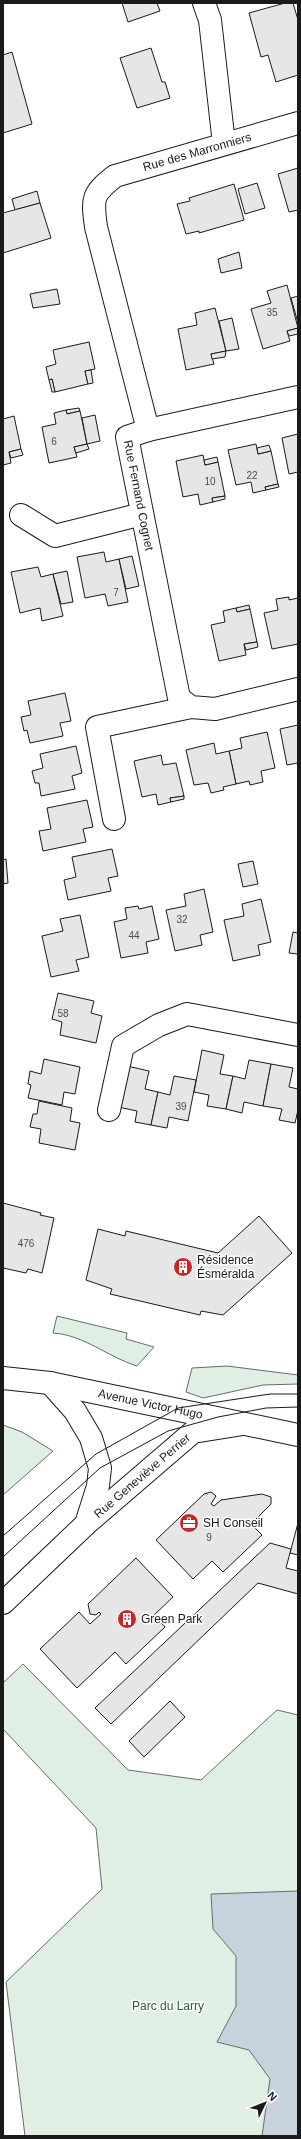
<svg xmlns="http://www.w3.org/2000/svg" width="301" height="2139" font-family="Helvetica,sans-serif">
	<rect width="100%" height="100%" fill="#fff"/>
	<g fill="#e0efe3" stroke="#6a6a6a">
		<path d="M57,1316l70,17 -1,6 28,8 -17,19c-29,-9 -53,-31 -84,-33z"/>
		<polygon points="227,1366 298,1375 298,1384 263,1385 203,1398 186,1392 192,1368"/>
		<polygon points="3,1425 22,1432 53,1451 3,1495"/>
		<polygon points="23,1664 128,1770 201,1780 277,1710 298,1715 298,2136 25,2136 6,1982 102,1889 96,1828 3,1729 3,1683"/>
	</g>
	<polygon fill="#c6d2dc" stroke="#6a6a6a" points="298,1891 298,2136 262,2136 270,2079 249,2050 217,2042 236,2006 236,1956 213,1929 211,1894"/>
	<g fill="#e6e6e6" stroke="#1a1a1a">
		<polygon points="122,3 157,3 160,11 128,22"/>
		<polygon points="285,3 293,3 298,20 298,75 276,82 268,55 261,57 249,13"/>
		<polygon points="151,48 162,82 165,82 170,98 137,108 120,58"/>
		<polygon points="12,52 32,124 3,133 3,55"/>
		<polygon points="298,168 298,210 289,212 278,174"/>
		<polygon points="257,183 265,208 245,214 238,189"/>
		<polygon points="234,184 244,220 199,233 199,231 186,234 177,204 190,201 189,198"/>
		<polygon points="37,191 40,203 15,210 12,199"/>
		<polygon points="40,203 51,238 3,253 3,213"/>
		<polygon points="239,252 242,268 221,273 218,259"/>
		<polygon points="287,285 298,328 287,331 290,341 263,349 251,309 271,303 267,291"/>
		<polygon points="57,289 60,304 33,308 30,294"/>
		<polygon points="298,296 298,323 291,298"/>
		<polygon points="215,308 226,351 211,354 214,364 186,370 178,329 197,325 195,313"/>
		<polygon points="232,318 239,349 226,351 219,321"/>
		<polygon points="298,328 298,334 289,336 287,331"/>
		<polygon points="89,342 95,369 85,371 88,384 55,392 52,379 49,380 46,367 56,364 53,350"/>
		<polygon points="226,351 225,357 212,359 211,354"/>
		<polygon points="91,370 93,383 88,384 85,371"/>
		<polygon points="52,379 55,392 52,392 49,380"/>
		<polygon points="79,408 80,411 67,414 66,410"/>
		<polygon points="66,410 67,414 80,411 87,444 74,447 77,457 49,463 42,427 56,424 54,413"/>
		<polygon points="95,415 100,441 87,444 82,418"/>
		<polygon points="14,416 21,449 9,452 11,463 3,465 3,419"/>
		<polygon points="298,434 298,472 289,474 282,438"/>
		<polygon points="87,444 89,449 76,453 74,447"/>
		<polygon points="256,444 258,454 271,451 278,484 265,487 266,490 253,493 251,482 236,485 228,450"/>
		<polygon points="269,445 271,451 258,454 257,448"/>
		<polygon points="21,449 23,455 11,458 9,452"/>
		<polygon points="203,455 205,465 218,462 225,496 212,498 213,502 200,505 198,494 183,497 176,461"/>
		<polygon points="217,457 218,462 205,465 204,460"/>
		<polygon points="278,484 279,487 266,490 265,487"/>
		<polygon points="225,496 225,499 213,502 212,498"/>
		<polygon points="104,552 106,562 119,559 128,602 108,606 105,594 85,598 77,557"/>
		<polygon points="132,556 139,586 126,589 119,559"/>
		<polygon points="38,567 41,577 53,574 63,616 42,621 40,608 20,613 11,572"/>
		<polygon points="67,571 73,602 61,604 53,574"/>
		<polygon points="289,597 289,600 298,598 298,644 272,649 264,613 278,610 276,599"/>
		<polygon points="249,605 250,609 237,612 236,608"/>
		<polygon points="236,608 237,612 250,609 257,642 244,644 246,655 219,661 211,625 225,622 223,611"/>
		<polygon points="257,642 258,647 246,650 244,644"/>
		<polygon points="65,693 71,721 60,723 63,736 30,743 27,730 24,731 21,717 31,715 28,701"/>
		<polygon points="298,725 298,763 287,765 280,729"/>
		<polygon points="267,732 275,768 261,771 263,782 250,785 249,781 236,784 229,751 242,748 240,738"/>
		<polygon points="214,743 216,754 229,751 236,784 223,787 224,790 211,793 208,783 194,785 186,750"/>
		<polygon points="76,746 82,773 72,776 75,789 41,796 39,783 35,783 32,771 43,768 40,754"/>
		<polygon points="161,755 163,765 176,763 184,796 170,798 171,802 158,805 156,794 142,797 134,761"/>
		<polygon points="184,796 184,799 171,802 170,798"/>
		<polygon points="87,800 93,827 83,829 86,842 43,851 39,831 51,829 47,808"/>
		<polygon points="112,849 118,876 108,878 111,891 68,900 64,880 76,877 72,857"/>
		<polygon points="6,859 8,883 3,884 3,860"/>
		<polygon points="253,861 258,884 243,887 238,864"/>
		<polygon points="204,889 213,932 200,935 202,945 175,951 166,910 186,906 184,894"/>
		<polygon points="261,899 271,942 258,945 260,955 233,961 224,920 244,916 242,904"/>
		<polygon points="138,906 139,909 152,906 159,939 146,942 148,953 121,958 114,922 127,919 125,908"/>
		<polygon points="80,915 89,957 76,960 79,971 51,977 42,936 63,931 60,919"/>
		<polygon points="293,932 298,933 298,954 289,953"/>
		<polygon points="58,993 94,1001 91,1013 102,1016 96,1043 60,1035 62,1022 52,1019"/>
		<polygon points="202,1050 224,1055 220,1074 233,1076 226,1109 207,1106 209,1095 194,1092"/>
		<polygon points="44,1059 80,1067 75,1094 64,1092 62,1105 28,1098 31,1085 28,1084 30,1071 41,1074"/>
		<polygon points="249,1060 271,1064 263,1106 244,1102 242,1113 226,1109 233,1076 245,1079"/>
		<polygon points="271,1064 293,1068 289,1087 298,1089 298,1110 295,1123 279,1120 282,1109 263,1106"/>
		<polygon points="127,1066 149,1071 145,1089 158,1092 151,1125 135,1122 137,1111 118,1107"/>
		<polygon points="174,1076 196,1080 188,1121 169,1117 167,1128 151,1125 158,1092 170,1095"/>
		<polygon points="39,1101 72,1108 70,1121 80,1123 75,1150 39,1143 41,1129 30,1127 33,1114 37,1114"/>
		<polygon points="3,1203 41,1213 40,1215 54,1218 42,1273 28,1269 26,1273 3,1268"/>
		<polygon points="259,1216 292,1253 223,1315 201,1311 200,1315 110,1294 112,1289 86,1280 98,1229 125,1236 126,1231 218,1253"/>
		<polygon points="211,1492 216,1496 211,1504 214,1506 221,1500 262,1494 271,1497 271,1504 251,1524 262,1535 223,1572 212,1561 193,1579 156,1540 204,1494"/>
		<polygon points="298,1523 298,1555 290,1553"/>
		<polygon points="270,1543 291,1549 286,1568 298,1571 298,1594 258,1583 111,1724 95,1708"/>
		<polygon points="136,1558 173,1597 154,1615 165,1627 126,1664 115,1652 77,1688 40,1649 79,1612 90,1624 101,1614 99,1612 96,1615 90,1614 88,1604"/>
		<polygon points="170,1701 185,1717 144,1757 129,1741"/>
	</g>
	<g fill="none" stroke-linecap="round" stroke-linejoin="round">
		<g stroke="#1a1a1a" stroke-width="24">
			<g id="minor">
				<polyline points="204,3 210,20 224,144"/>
				<path id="s1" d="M298,123l-183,53c-23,18 -23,22 -19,51l52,203 -21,7 52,261 12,9 24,2 83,-20"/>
				<polyline points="148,430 298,397"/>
				<polyline points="21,515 55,536 142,514"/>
				<polyline points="114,819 97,727 191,707"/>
				<polyline points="109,1110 123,1046 159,1025 187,1014 298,1035"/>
				<path id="s2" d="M86,1524l107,-92 50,-8"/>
				<polyline points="3,1603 86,1524 98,1486 100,1468 91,1438 75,1411 50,1383"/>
			</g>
		</g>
		<g stroke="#1a1a1a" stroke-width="24">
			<g id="major">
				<path id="s3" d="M3,1378l47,5 248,52"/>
			</g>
		</g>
		<use href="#minor" stroke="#fff" stroke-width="22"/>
		<use href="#major" stroke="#fff" stroke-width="22"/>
		<g stroke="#1a1a1a" stroke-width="1">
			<polyline points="3,1536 96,1454 178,1408 270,1394 298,1394"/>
			<polyline points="3,1557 100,1468 168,1431 218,1417 266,1408 298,1407"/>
		</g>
	</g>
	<defs>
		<g id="building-disc" transform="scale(1)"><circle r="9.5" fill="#c62828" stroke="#fff"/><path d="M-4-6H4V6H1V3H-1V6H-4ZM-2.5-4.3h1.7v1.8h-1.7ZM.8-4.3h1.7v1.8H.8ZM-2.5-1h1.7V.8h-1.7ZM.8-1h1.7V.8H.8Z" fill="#fff"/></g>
		<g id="office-disc" transform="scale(1)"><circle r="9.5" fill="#c62828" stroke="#fff"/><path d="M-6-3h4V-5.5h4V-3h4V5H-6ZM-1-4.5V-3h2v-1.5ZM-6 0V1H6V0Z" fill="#fff"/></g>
	</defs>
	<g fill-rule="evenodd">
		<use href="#building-disc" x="183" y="1267"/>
		<use href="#office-disc" x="189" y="1523"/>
		<use href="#building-disc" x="127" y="1619"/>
	</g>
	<g text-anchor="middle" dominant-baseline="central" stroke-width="3" stroke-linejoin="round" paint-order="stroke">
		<g font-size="10" fill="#4d4d4d">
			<text x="272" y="312">35</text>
			<text x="54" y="441">6</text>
			<text x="252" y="475">22</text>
			<text x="210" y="481">10</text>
			<text x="116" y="592">7</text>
			<text x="182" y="919">32</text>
			<text x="134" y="935">44</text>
			<text x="63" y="1013">58</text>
			<text x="181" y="1106">39</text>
			<text x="26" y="1243">476</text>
			<text x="209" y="1537">9</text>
		</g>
		<g font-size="12" fill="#1a1a1a" stroke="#fff">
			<text transform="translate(197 152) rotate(-16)">Rue des Marronniers</text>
			<text stroke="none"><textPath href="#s1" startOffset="541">Rue Fernand Cognet</textPath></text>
			<text stroke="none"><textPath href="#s3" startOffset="150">Avenue Victor Hugo</textPath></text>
			<text stroke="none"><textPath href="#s2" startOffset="74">Rue Geneviève Perrier</textPath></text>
		</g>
		<g font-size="12" fill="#1a1a1a" stroke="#fff" text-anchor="start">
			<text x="197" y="1260">Résidence<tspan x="197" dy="14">Ésméralda</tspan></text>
			<text x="203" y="1523">SH Conseil</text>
			<text x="141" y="1619">Green Park</text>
		</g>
		<g font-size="12" fill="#2b5a34" stroke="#fff">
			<text x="168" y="2006">Parc du Larry</text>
		</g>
	</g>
	<rect width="301" height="2139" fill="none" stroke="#1a1a1a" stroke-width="8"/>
	<g transform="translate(265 2103) rotate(47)" stroke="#ffffff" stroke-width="3" paint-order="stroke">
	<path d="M0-3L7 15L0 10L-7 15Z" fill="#1a1a1a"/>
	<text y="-6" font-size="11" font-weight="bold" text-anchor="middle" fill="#1a1a1a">N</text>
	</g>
</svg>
